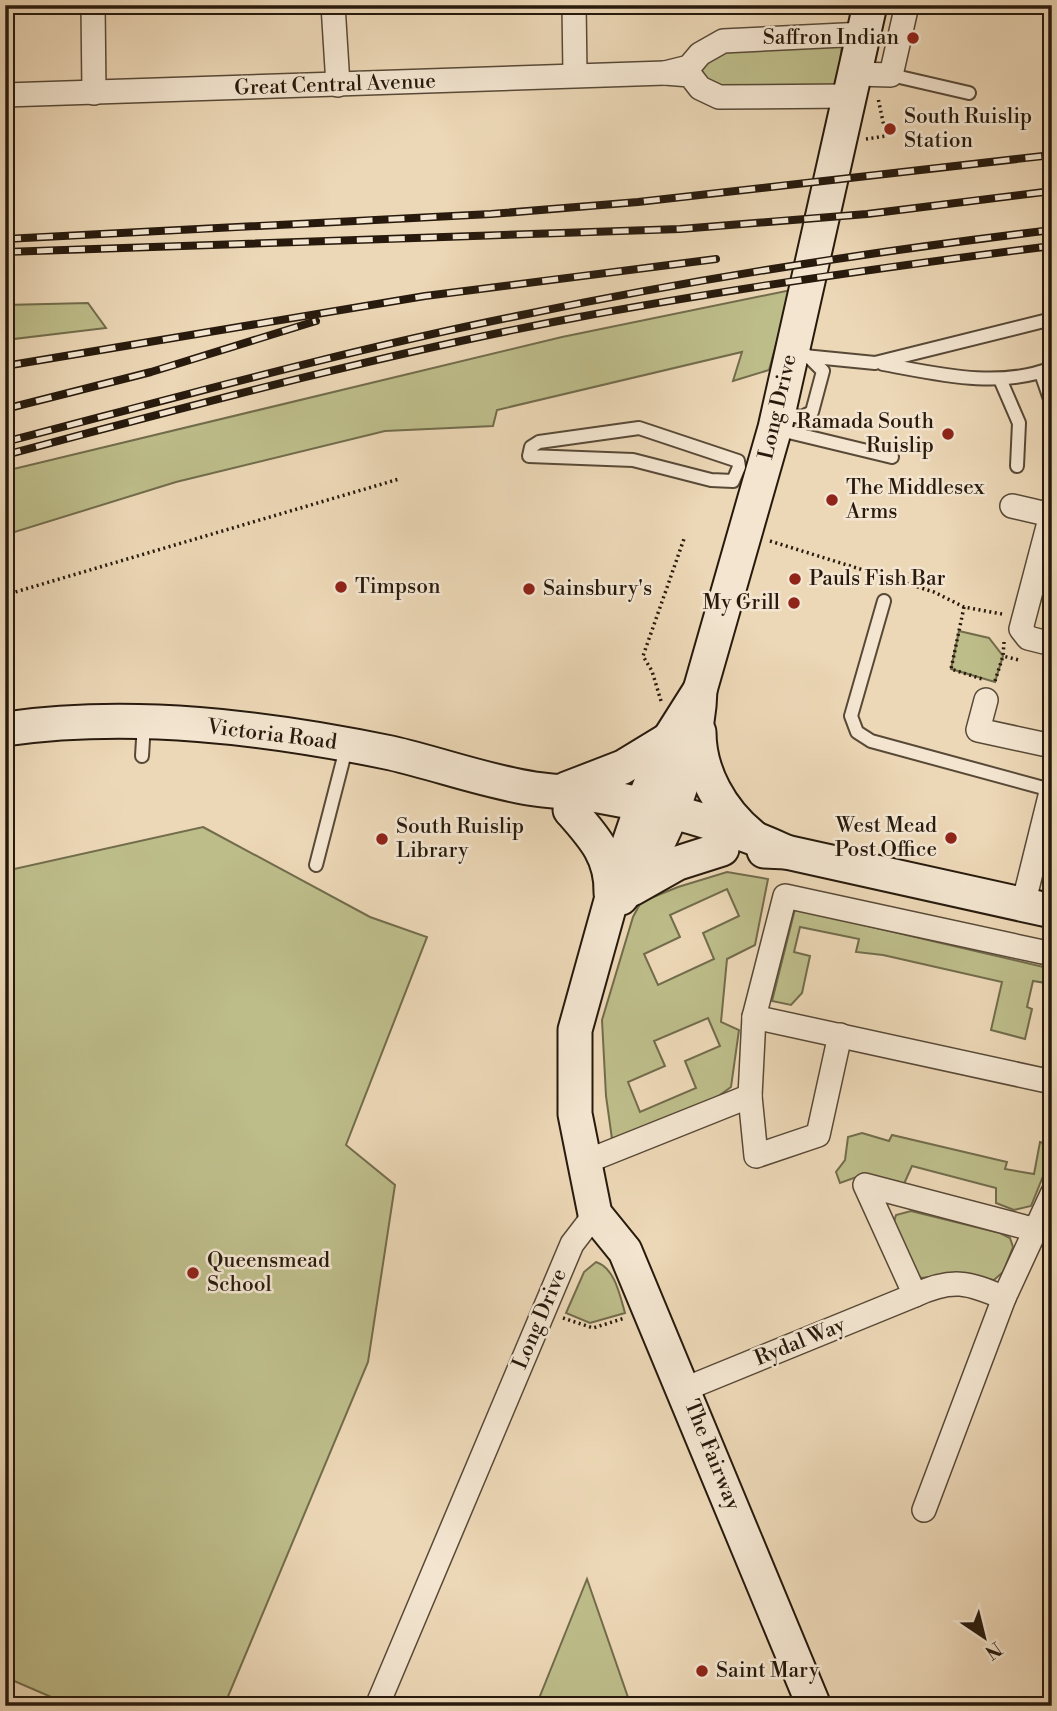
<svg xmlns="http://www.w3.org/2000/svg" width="1057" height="1711" font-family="'Libre Bodoni',serif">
	<rect width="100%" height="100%" fill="#ecd7b6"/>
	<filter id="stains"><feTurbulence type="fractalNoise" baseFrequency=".00286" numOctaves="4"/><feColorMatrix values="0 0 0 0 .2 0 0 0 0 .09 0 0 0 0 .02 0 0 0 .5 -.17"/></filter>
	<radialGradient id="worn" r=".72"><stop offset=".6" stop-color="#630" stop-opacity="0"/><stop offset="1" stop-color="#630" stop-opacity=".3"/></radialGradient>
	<g fill="#bdbd8a" stroke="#726c4c" stroke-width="2" fill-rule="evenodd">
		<polygon points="842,45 837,85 744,90 706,84 699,71 704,60 725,48"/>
		<polygon points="791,290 769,370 733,381 742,352 497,410 493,426 385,431 176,482 5,535 5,471 562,337"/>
		<polygon points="88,303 106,328 5,340 5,305"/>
		<polygon points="959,631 989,638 1003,656 995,682 951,669"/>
		<polygon points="203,827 370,917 427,937 346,1145 395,1185 368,1362 224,1706 72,1706 5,1677 5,871"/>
		<path d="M727,872l41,7 -13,66 -28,14 -6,63 18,8 -8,57 -18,13 -101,39 -6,-43 -4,-76 31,-103 8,-15 37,-15zM727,889l12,27 -36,17 11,26 -56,26 -14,-31 36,-17 -10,-22zM708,1018l12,28 -35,15 11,27 -56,24 -12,-30 37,-16 -11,-25z"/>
		<polygon points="795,909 1052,969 1052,984 1033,981 1027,1007 1032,1009 1025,1039 991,1030 1002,982 883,955 856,952 859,939 800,927 794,952 810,956 802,993 791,1005 772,1001"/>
		<polygon points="862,1133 889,1141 892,1135 1007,1162 1005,1169 1034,1174 1040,1142 1052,1146 1052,1154 1031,1206 1014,1210 996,1203 996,1188 912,1166 903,1186 862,1175 840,1183 836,1172 845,1160 848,1137"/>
		<polygon points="911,1211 1000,1233 1010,1238 1013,1247 1003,1272 994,1280 953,1274 922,1278 912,1272 893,1225 896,1215"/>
		<path d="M596,1262c19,6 24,34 29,51l-35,10 -24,-10 18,-41z"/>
		<polygon points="587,1579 631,1706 536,1706"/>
	</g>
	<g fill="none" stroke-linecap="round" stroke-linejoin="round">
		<g stroke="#584937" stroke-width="16">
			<g id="lane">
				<polyline points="891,75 969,93"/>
				<polyline points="794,355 875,363 1052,319"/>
				<path d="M883,364c55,10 115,25 169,4"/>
				<polyline points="1041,373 1052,405"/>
				<polyline points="1000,379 1019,423 1017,466"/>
				<polyline points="779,414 802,417 812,412 823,371 808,356"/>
				<polygon points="639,428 738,461 739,467 733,481 711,480 633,460 529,456 531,447 539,442"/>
				<polyline points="776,429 892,457"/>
				<polyline points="884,601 851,716 857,732 871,741 1051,790"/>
				<polyline points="142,756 144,723"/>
				<polyline points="316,865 347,745"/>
			</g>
		</g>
		<g stroke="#584937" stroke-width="26">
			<g id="street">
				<polyline points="93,5 94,93"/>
				<polyline points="333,5 338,85"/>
				<polyline points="574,5 575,74"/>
				<polyline points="856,74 891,75 907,5"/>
				<polyline points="5,95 665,73"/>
				<polyline points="851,96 719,97 700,88 690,75 665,73 689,67 700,54 723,41 864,34"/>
				<polyline points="1012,506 1051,515 1021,629 1028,638 1052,644"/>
				<polyline points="986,700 978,730 1052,746"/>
				<polyline points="1023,905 1052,788"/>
				<polyline points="754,1017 1052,1082"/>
				<polyline points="750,1096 756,1156 818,1135 840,1035"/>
				<polyline points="585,1162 750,1096 754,1017 785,896 1052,954"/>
				<polyline points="1004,1298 1052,1194"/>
				<polyline points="685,1389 915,1295"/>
				<path d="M924,1510l80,-212c-36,-16 -52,-20 -89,-3l-50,-110 171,45"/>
				<polyline points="377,1706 572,1244 595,1214"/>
			</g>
		</g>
		<g stroke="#271a0d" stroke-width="37">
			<g id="secondary">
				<polyline points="700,690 669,739 642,805 619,872 575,1030 575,1114 595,1214 625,1251 814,1706"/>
				<path d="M5,729c127,-18 261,-2 386,24 48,11 96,29 144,36 21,3 43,3 64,7 63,11 129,29 187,56"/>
				<path d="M699,732c0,40 22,79 53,104"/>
				<polyline points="566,789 623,767 669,739"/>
				<path d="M570,810c23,26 42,46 41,83"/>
				<polyline points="764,851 786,852 1052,911"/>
				<polyline points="632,889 678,863 722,849"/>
				<path d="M621,898c10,-14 22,-28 31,-44 24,-42 47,-116 48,-164l75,-262 95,-423"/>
			</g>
		</g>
		<g stroke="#271a0d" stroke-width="3.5" stroke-dasharray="2 3.5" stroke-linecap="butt">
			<polyline points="866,139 886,136 878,98"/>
			<polyline points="770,541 934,592 964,607 1002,614"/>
			<polyline points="5,595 399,479"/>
			<polyline points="964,607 951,669 982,679"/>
			<polyline points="1004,642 1003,656 1019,660"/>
			<polyline points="995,681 1003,656"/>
			<polyline points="661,701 652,671 643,656 685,536"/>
			<polyline points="563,1318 593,1328 625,1318"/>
		</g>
		<use href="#lane" stroke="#f3e5d0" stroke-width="12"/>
		<use href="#street" stroke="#f3e5d0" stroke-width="23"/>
		<use href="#secondary" stroke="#f3e5d0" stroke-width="33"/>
		<g stroke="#271a0d" stroke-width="8">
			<g id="rail">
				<polyline points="5,239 491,214 638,202 1052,155"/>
				<polyline points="5,252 680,229 867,214 1052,191"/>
				<polyline points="5,366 425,296 716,259"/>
				<polyline points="5,409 151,372 316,321"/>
				<path d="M5,442c173,-45 346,-93 522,-128 173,-36 349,-63 525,-84"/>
				<path d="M5,455c189,-50 377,-101 569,-137 159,-30 318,-52 478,-72"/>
			</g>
		</g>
		<use href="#rail" stroke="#f3e5d0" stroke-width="5" stroke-dasharray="16" stroke-linecap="butt"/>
	</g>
	<g fill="#8f2418" stroke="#f3e5d0" stroke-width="2.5">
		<circle cx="913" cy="38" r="7"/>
		<circle cx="890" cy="129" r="7"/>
		<circle cx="948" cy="434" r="7"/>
		<circle cx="832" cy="500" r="7"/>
		<circle cx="795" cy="579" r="7"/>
		<circle cx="341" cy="587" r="7"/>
		<circle cx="529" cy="589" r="7"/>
		<circle cx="794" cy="603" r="7"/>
		<circle cx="951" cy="838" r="7"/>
		<circle cx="382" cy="839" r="7"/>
		<circle cx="193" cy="1273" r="7"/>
		<circle cx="702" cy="1671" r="7"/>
	</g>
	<g text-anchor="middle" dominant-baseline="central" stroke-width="5" stroke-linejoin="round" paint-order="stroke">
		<g font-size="21" fill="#271a0d" stroke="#f3e5d0" text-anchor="start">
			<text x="899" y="38" text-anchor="end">Saffron Indian</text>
			<text x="904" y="117">South Ruislip<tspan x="904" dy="24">Station</tspan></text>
			<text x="934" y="422" text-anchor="end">Ramada South<tspan x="934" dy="24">Ruislip</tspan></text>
			<text x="846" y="488">The Middlesex<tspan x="846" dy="24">Arms</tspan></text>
			<text x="809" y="579">Pauls Fish Bar</text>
			<text x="355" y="587">Timpson</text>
			<text x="543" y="589">Sainsbury's</text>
			<text x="780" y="603" text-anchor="end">My Grill</text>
			<text x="937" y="826" text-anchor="end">West Mead<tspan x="937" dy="24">Post Office</tspan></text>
			<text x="396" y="827">South Ruislip<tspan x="396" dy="24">Library</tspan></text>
			<text x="207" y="1261">Queensmead<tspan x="207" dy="24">School</tspan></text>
			<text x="716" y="1671">Saint Mary</text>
		</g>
		<g font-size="21" fill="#271a0d" stroke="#f3e5d0">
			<text transform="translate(335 85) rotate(-2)">Great Central Avenue</text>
			<text transform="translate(778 407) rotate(-77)">Long Drive</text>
			<text transform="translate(272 735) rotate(7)">Victoria Road</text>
			<text transform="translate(540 1319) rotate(-67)">Long Drive</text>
			<text transform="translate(800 1342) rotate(-22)">Rydal Way</text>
			<text transform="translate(712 1455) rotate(68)">The Fairway</text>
		</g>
	</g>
	<rect width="1057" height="1711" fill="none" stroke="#ecd7b6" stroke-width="28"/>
	<rect x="7" y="7" width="1043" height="1697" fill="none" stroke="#271a0d" stroke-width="3.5"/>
	<rect x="14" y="14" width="1029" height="1683" fill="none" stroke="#271a0d" stroke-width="2"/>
	<g transform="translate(984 1637) rotate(145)" stroke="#f3e5d0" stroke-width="5" paint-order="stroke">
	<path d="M0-5L12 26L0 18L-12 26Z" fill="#271a0d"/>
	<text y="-10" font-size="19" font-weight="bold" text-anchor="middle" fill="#271a0d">N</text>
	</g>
	<rect width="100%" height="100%" filter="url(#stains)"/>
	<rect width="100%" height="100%" fill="url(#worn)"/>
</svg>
